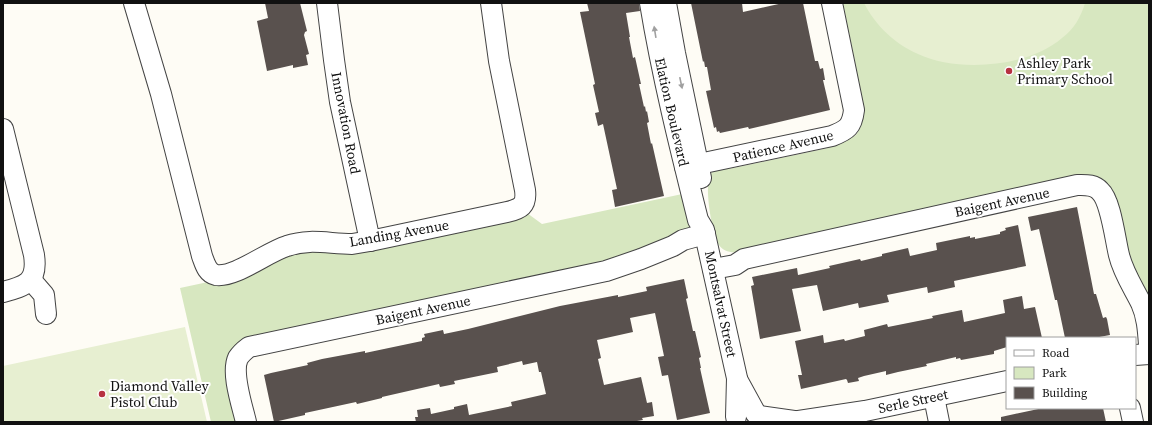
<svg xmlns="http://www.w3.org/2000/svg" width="1152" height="425" font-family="'Source Serif 4',serif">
	<rect width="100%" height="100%" fill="#fefcf5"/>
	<g fill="#d7e7c0">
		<path d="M843,3h306v301l-10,-19 -33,-98 -368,65c-8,1 -15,-1 -19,-7 -7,-10 -15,-59 -9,-70 3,-5 7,-6 12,-8l5,2 6,-1 95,-20 5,-4 12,-3 11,-6 5,-9 2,-7 -3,-32z"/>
		<polygon points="687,193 691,227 688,231 634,255 246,341 239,422 211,422 180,288 208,282 282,255 527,213 542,224"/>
	</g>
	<g fill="#e7efd1">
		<path d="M864,3h221c-4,14 -11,26 -23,35 -33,29 -104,35 -144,16 -23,-10 -43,-29 -54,-51z"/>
		<polygon points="185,327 207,422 3,422 3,366"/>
	</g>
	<g fill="#59514e">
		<polygon points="265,3 300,3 307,31 305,32 304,35 309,54 306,55 308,65 293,68 293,65 267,71 257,21 268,18"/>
		<polygon points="587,3 639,3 640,11 626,13 630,37 629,37 633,58 635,57 641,84 639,84 644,107 645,106 646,112 647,111 649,122 647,123 651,144 652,143 664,196 615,207 612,190 617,189 603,124 598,126 595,113 599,112 593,85 595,84 580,12 589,11"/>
		<polygon points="691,3 742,3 743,12 783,3 803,3 815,61 818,61 820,69 823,68 825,80 823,80 830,110 749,129 748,127 720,133 719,131 717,132 716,127 714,128 706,91 711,90 707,67 705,67 704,61 703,62"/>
		<polygon points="1077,207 1094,294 1096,294 1103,318 1106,317 1107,319 1110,335 1094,338 1065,338 1057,300 1055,300 1039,229 1031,231 1028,217"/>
		<polygon points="1018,225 1026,266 954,281 955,287 928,293 927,287 887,295 889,302 859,308 858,303 823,311 817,285 792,289 801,331 760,339 751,286 754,285 752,277 797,268 798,275 830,268 829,266 860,259 861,261 882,256 882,254 908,248 910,256 937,250 936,243 970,236 970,238 975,237 975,239 1000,234 1000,232 1006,230 1005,228"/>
		<polygon points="684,279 688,298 686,299 693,331 695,331 701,357 699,358 701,368 700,368 710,413 677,420 668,375 662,376 658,357 664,356 655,313 630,318 633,332 597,340 601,358 598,359 604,385 641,377 647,403 652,402 654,416 642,418 643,420 631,422 416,422 415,417 418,417 417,410 430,408 431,414 454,409 454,407 467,404 469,415 512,406 511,402 546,394 541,372 539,372 537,362 523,365 522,361 497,367 498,372 454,381 455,384 440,387 439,384 382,397 382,398 357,404 356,402 305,413 305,415 274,422 264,375 271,373 308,365 307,363 322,359 365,351 365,353 422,341 422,338 425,337 424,334 443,330 444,334 468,329 560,306 618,295 618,297 647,291 646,287"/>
		<polygon points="1022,296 1024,309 1035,307 1042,338 1007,338 1007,347 994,351 994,354 961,360 960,358 956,359 956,357 926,364 927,366 898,372 886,375 886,371 864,376 858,378 859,381 848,383 847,380 846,379 801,389 798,375 802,375 795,341 823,335 824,343 844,339 845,341 865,336 864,330 887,324 888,327 933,318 932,316 962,310 964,322 1005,313 1003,300"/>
		<polygon points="1043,408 1103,408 1106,422 1001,422 1001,417"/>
	</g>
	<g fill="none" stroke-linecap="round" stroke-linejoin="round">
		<g stroke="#444" stroke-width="22">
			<g id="minor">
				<path d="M134,3l27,91 41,162c3,8 5,17 14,19 19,3 51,-23 71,-29 23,-8 42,-2 65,-2 6,-1 12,-2 18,-3l137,-29c13,-3 20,-6 18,-22l-26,-129 -8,-58"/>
				<polyline points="327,3 334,60 340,102 370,241"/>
				<path d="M650,3c12,73 30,145 48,217l6,10 33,148 -1,39"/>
				<polyline points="666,3 675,53 701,178"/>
				<path d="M3,129l31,126c4,27 -8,31 -31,37"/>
				<path d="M685,167l147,-31c15,-6 20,-9 22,-26l-22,-107"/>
				<path d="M713,269l22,-4 9,-6 333,-74c8,0 17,-1 23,6 11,10 15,48 19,64 4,17 14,32 22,48 6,13 7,27 8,42"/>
				<polyline points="31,280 44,295 46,314"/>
				<polyline points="1135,355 1149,354"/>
				<polyline points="738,381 756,414"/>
				<polyline points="934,397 939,422"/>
				<polyline points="1130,408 1133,422"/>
				<polyline points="759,416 794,421"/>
				<path d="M246,422c-4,-17 -15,-49 -8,-64 3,-5 7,-8 11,-11l357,-76 35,-12 32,-13 10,-6 22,-6"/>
				<polyline points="792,422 865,411 1007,381"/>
			</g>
		</g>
		<use href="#minor" stroke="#fff" stroke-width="20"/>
	</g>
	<defs><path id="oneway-solid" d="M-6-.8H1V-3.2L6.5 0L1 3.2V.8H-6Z"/></defs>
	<g fill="#a0a0a0">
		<use href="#oneway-solid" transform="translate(655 32) rotate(-99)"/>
		<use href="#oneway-solid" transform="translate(681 83) rotate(78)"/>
	</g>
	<g fill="#b73241" stroke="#fff" stroke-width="1.5">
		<circle cx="1009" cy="71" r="4"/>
		<circle cx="102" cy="394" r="4"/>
	</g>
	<g text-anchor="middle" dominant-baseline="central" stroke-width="4" stroke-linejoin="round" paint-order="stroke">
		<g font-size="14" fill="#111" stroke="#fff" text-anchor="start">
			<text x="1017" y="63">Ashley Park<tspan x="1017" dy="16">Primary School</tspan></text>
			<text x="110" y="386">Diamond Valley<tspan x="110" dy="16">Pistol Club</tspan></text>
		</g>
		<g font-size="14" fill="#111" stroke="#fff">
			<text transform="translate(672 112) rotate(77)">Elation Boulevard</text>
			<text transform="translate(346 123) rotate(79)">Innovation Road</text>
			<text transform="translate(783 146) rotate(-13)">Patience Avenue</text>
			<text transform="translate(1002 202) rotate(-12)">Baigent Avenue</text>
			<text transform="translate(399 233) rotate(-10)">Landing Avenue</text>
			<text transform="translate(721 304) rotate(78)">Montsalvat Street</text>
			<text transform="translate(423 310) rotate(-12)">Baigent Avenue</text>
			<text transform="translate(913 401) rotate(-12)">Serle Street</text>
		</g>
	</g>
	<rect width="1152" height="425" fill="none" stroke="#111111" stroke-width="8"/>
	<rect x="1006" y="337" width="130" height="72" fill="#ffffff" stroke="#a0a0a0"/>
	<rect x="1014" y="350" width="20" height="6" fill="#ffffff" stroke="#a0a0a0"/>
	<text x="1042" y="357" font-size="12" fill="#111111">Road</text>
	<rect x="1014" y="367" width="20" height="12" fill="#d7e7c0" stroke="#a0a0a0"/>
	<text x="1042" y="377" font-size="12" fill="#111111">Park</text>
	<rect x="1014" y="387" width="20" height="12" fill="#59514e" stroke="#a0a0a0"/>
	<text x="1042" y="397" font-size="12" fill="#111111">Building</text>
</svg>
